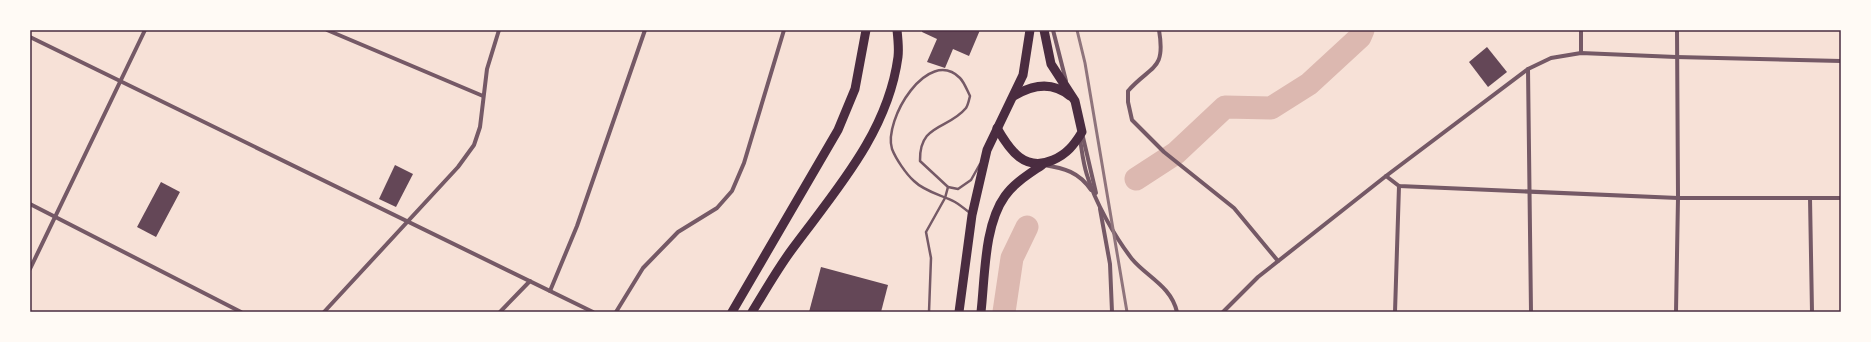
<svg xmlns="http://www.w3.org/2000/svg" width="1871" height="342" font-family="'Titillium Web',sans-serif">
	<rect width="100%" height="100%" fill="#f7e1d7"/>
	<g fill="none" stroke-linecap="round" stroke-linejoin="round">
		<g stroke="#dcb8b0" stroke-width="23">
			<polyline points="1136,179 1176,153 1225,107 1271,108 1309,84 1360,37 1363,30"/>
			<polyline points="1004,312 1012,258 1027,227"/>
		</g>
	</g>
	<g fill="#644757">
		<polygon points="922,30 980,30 969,56 953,49 945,68 927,62 937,39 922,32"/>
		<polygon points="1487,47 1507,72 1488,87 1469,62"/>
		<polygon points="395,165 413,174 396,207 379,199"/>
		<polygon points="161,182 180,192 156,237 137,227"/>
		<polygon points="821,267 888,285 881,312 809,312"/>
	</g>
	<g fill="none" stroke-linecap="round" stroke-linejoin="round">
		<g stroke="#755966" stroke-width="2.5">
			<path d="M970,213c-5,-4 -10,-8 -15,-11 -13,-7 -30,-10 -41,-21 -8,-7 -18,-22 -22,-32 -9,-29 36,-103 68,-71 4,4 7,12 10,18 -1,4 -2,9 -4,12 -18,22 -47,15 -46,53l28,26 10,2 13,-9 9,-16"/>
			<polyline points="929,312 931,258 926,232 945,198 948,187"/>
		</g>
		<g stroke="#755966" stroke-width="4">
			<polyline points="327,30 483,96"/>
			<polyline points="1053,30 1066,81"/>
			<path d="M1159,30c7,41 -8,35 -31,61v11l4,18 32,32 70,56 44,53"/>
			<polyline points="30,37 593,312"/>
			<polyline points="1581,53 1581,30"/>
			<polyline points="1528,69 1531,312"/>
			<polyline points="1082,133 1096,193"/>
			<path d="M1080,139c2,12 3,24 7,36 8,27 28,62 45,84 15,18 39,27 45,53"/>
			<path d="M1044,165c20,3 35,7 47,25"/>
			<polyline points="1386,176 1399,186 1678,198 1841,198"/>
			<polyline points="1810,198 1812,312"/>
			<polyline points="30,204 241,312"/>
			<polyline points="1100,209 1110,264 1112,312"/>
			<polyline points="30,269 145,30"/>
			<polyline points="550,291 577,226 645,30"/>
			<polyline points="324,312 458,167 474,145 480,127 487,69 499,30"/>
			<polyline points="500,312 530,281"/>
			<polyline points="616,312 643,268 678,232 717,208 732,191 744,163 784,30"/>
			<polyline points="1223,312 1258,277 1386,176 1528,69 1551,58 1581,53 1676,57 1841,61"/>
			<polyline points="1395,312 1399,186"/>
			<polyline points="1676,312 1678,198 1677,30"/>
		</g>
		<g stroke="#4a2c40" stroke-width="9">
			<path d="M1014,96c18,-11 38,-15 56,0"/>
			<path d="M997,128c13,23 28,44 56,32 14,-6 21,-15 29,-28l-7,-31 -24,-37 -7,-34"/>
			<polyline points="732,312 838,130 855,89 866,30"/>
			<path d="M752,312c13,-21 26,-44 41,-64 43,-58 95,-116 105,-191 1,-8 0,-18 -1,-27"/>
			<polyline points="959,312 972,215 987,150 1023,75 1030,30"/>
			<path d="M981,312c4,-35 3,-87 24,-116 9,-13 24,-22 37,-31"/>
		</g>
		<polyline stroke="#8f747c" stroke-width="3" points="1077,30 1085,63 1127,312"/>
	</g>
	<rect width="1871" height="342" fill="none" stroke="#fffaf5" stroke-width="62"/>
	<rect x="31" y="31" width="1809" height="280" fill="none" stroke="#4a2c40" stroke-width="1.5"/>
</svg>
